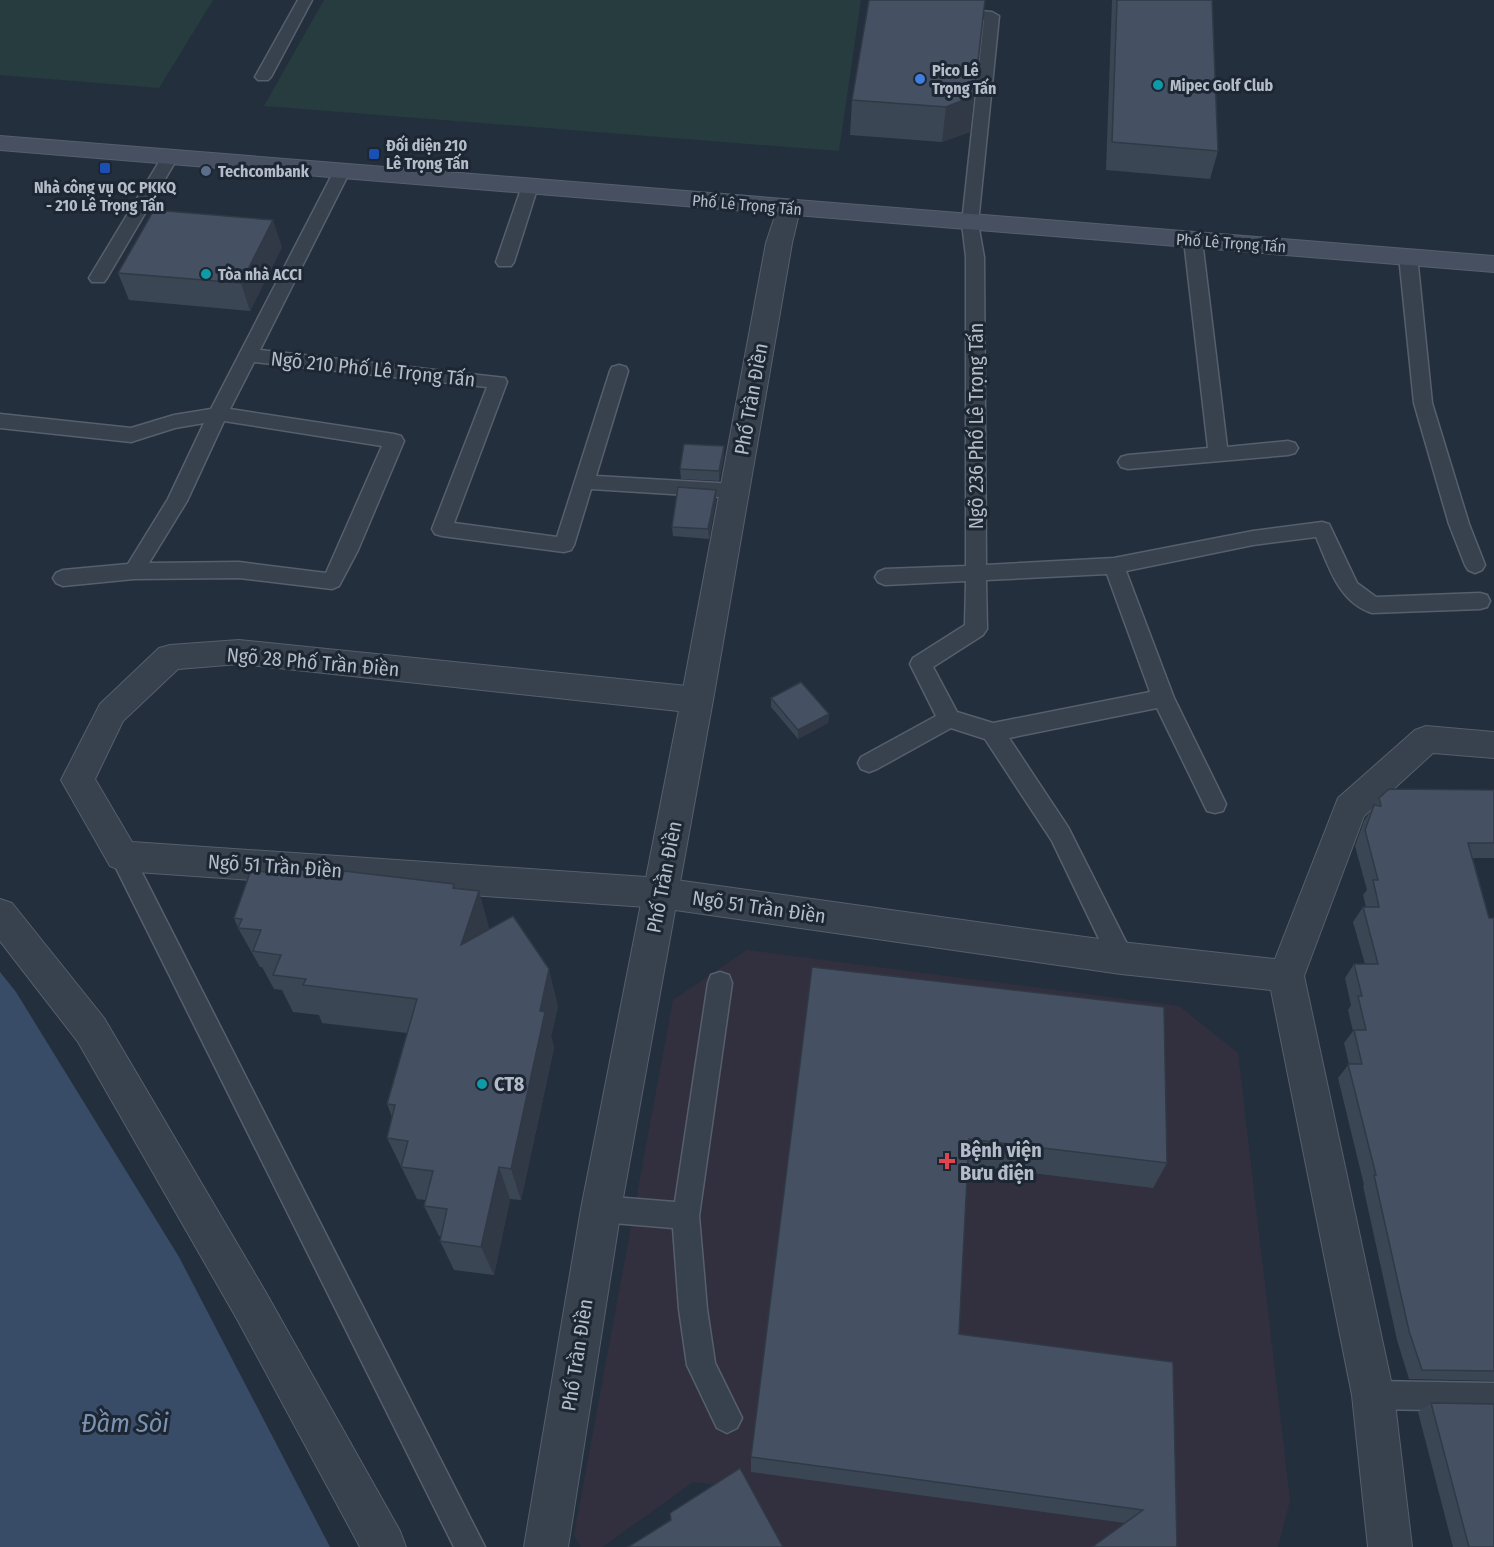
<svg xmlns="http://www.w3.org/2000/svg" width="1494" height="1547" font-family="'Fira Sans Condensed',sans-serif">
	<rect width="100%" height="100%" fill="#242f3e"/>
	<polygon fill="#32303f" points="747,950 1179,1006 1238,1053 1290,1500 1278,1547 775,1547 746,1489 693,1482 602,1547 581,1547 574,1535 673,1000"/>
	<g fill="#263c3f">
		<polygon points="0,0 213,0 159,88 0,75"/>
		<polygon points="324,0 861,0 839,151 264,106"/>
	</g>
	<polygon fill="#394c67" points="0,972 16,992 179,1257 330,1547 0,1547"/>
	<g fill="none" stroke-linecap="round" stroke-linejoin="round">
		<g stroke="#565f6c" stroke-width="3">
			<g id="service">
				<polygon points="298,0 312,0 271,77 268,80 258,80 255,77"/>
				<path d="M954,9l38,3 7,4 -21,207 6,34 2,308 128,-7 139,-27 69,-9 7,2 28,59 19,14 104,-4 7,2 3,6 -3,6 -7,2 -108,4c-34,-11 -43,-47 -56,-76l-63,8 -127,26 48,127 52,106 -3,7 -8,2 -8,-2 -50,-103 -148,30 59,89 62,123 3,8 -3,8 -9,3 -9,-3 -60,-125 -67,-102 -34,-11 -74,41 -8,3 -8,-3 -3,-6 3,-6 75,-41 -26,-52 3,-6 52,-33 1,-44 -81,4 -7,-3 -3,-5 3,-5 7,-3 81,-3v-309l-4,-34 22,-203 -35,-4 -2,-3zM1107,574l43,118 -157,31 -36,-11 -24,-45 50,-32 4,-6 -1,-49z"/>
				<polygon points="170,152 178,157 107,278 104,282 92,282 89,278 162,157"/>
				<path d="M342,166l8,5 -90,179 245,28 2,4 -53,141 103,14 53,-166 2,-4 7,-2 7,2 2,4 -32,105 139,8 7,2 3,5 -3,5 -7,2 -144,-9 -17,56 -3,5 -7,2 -122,-16 -7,-2 -3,-5 55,-142 -233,-25 -24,47 164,25 7,2 3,5 -46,109 -19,36 -7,3 -93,-11 -105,1 -71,7 -7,-3 -3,-5 3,-5 7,-3 65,-6 40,-65 36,-76 -29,5 -44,14 -131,-14v-14l131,14 43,-13 37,-6 123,-238zM224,421l158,25 -56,127 -87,-11 -90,1 38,-62z"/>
				<polygon points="530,181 538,186 514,262 511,266 499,266 496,262 522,186"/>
				<polygon points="1193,235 1199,236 1202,240 1227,447 1288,441 1295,443 1298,448 1295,453 1288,455 1128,469 1121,467 1118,462 1121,457 1128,455 1208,448 1184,240 1187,236"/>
				<polygon points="1408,251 1414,252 1417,256 1432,403 1469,524 1485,565 1482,570 1475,573 1468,570 1465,565 1449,524 1414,403 1399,256 1402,252"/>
				<polygon points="122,846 130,849 485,1547 454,1547 110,856 114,849"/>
				<polygon points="720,972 729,975 732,983 699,1216 707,1309 715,1363 742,1418 737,1428 727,1433 717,1428 687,1365 679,1309 673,1228 601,1222 591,1218 588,1209 591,1200 601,1196 675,1202 708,983 711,975"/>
				<polygon points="1373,1381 1494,1383 1494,1411 1373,1409 1363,1405 1359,1395 1363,1385"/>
			</g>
		</g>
		<g stroke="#565f6c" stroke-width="2">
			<g id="minor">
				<polygon points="239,640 697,687 708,691 713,700 708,709 697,713 239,664 178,669 123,721 95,779 132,842 661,878 1121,942 1275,959 1338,798 1415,730 1426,726 1494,732 1494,758 1433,753 1364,816 1304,976 1394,1395 1412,1547 1368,1547 1352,1395 1271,990 1121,974 661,908 122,871 110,866 61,780 100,704 159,648 170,645"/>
				<polygon points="0,899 12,903 104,1018 265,1291 400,1531 406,1547 360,1547 237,1319 78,1042 0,941"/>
			</g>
		</g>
		<g stroke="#565f6c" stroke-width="2">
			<polygon id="tertiary" points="788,201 797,204 800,209 792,243 713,700 621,1209 568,1547 524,1547 581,1209 681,700 766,243 779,204"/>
		</g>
		<g stroke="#565f6c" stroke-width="2">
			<polygon id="secondary" points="0,136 1494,256 1494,272 0,150"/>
		</g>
		<use href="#service" fill="#38414e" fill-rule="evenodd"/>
		<use href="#minor" fill="#38414e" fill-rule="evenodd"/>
		<use href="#tertiary" fill="#38414e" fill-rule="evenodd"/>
		<use href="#secondary" fill="#465061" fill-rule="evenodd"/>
	</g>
	<g fill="#3b4654">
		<polygon points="869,0 970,132 942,142 850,135 852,100"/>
		<polygon points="1112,0 1212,0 1218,151 1210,179 1106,170"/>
		<polygon points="282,247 250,311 129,300 118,273"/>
		<polygon points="724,446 724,455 719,481 681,479 680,469"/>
		<polygon points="716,490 716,499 709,539 673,536 672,527"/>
		<polygon points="771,698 829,714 828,723 798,739 771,707"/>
		<polygon points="1494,790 1494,858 1473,858 1489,918 1494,918 1494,1381 1409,1379 1397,1340 1363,1186 1364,1185 1338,1078 1349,1064 1344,1043 1353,1031 1348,1010 1351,1005 1345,978 1354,964 1365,964 1353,922 1363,907 1366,907 1363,895 1367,890 1355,846 1364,821 1379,798"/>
		<polygon points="287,875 455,888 489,929 558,1006 551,1036 554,1048 521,1200 510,1199 494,1275 454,1270 440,1241 441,1236 439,1236 424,1206 425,1200 417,1199 387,1138 392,1117 387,1104 407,1033 322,1023 319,1015 293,1012 282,990 274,989 262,967 260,967 238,928 234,918"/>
		<polygon points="812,967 1167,1163 1153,1188 967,1165 959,1334 1173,1362 1177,1547 1125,1523 751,1472 751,1457"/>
		<polygon points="1431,1403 1494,1547 1453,1547 1418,1412"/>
	</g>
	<g fill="#303945">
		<polygon points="974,96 970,132 942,142 946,107"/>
		<polygon points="273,220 282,247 250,311 241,283"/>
		<polygon points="724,446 724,455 719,481 719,471"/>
		<polygon points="716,490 716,499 709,539 708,529"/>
		<polygon points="829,714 828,723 798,739 798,730"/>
		<polygon points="479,891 490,931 461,945"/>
		<polygon points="549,969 558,1006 551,1036 554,1048 521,1200 511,1169 540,1011"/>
		<polygon points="499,1167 510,1199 494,1275 481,1247"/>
	</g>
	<g fill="#455162" stroke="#303945" stroke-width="1.5">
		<polygon points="869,0 985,0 974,96 946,107 852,100"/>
		<polygon points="1117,0 1212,0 1218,151 1112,142"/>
		<polygon points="154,210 273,220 241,283 118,273"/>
		<polygon points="684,444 724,446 719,471 680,469"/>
		<polygon points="678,487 716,490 708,529 672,527"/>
		<polygon points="801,682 829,714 798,730 771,698"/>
		<polygon points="1389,789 1494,790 1494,843 1468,843 1489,918 1494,918 1494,1371 1422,1370 1409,1331 1374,1175 1376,1175 1348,1064 1362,1064 1354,1030 1366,1030 1358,996 1362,996 1354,964 1378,964 1363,907 1379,907 1373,880 1378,880 1365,830 1374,805 1381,806 1379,798"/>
		<polygon points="290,868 343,875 344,871 454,884 453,888 479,891 461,945 513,916 549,969 540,1011 545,1012 511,1169 499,1167 481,1247 440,1241 447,1209 424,1206 433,1171 401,1167 408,1141 387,1138 395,1105 387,1104 417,999 303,985 306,979 273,975 281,955 253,951 261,930 238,928 242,919 234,918 251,870 287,875"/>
		<polygon points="812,967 1164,1007 1167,1163 969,1139 959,1334 1173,1362 1177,1547 1092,1547 1143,1510 751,1457"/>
		<polygon points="1431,1403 1494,1404 1494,1547 1469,1547"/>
		<polygon points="740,1468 783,1547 628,1547 671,1520 670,1513"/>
	</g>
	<circle fill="#3f7fe0" stroke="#1d2633" stroke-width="2" cx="920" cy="79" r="6"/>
	<g fill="#0f9aa8" stroke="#1d2633" stroke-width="2">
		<circle cx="1158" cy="85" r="6"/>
		<circle cx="206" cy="274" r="6"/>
		<circle cx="482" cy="1084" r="6"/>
	</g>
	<g fill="#1a4fb4" stroke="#1d2633" stroke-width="2">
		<rect x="368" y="148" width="12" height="12" rx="3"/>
		<rect x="99" y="162" width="12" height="12" rx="3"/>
	</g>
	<circle fill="#5c6f8a" stroke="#1d2633" stroke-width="2" cx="206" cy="171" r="6"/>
	<path fill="#e0444e" stroke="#1d2633" stroke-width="2" d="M944 1152h6v6h6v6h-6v6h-6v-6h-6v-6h6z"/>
	<g text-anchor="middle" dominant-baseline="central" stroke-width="6" stroke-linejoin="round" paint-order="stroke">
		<g font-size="16" font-weight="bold" fill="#b4bcc9" stroke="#1d2633" text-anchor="start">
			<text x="932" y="70">Pico Lê<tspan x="932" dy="18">Trọng Tấn</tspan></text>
			<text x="1170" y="85">Mipec Golf Club</text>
			<text x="386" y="145">Đối diện 210<tspan x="386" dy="18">Lê Trọng Tấn</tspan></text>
			<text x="218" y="171">Techcombank</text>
			<text x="105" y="187" text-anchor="middle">Nhà công vụ QC PKKQ<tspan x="105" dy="18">- 210 Lê Trọng Tấn</tspan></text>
			<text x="218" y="274">Tòa nhà ACCI</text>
		</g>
		<g font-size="16" fill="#b4bcc9" stroke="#1d2633">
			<text transform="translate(747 205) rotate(5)">Phố Lê Trọng Tấn</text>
			<text transform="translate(1231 243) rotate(4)">Phố Lê Trọng Tấn</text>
		</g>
		<g font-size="20" fill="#b4bcc9" stroke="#1d2633">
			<text transform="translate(373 369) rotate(6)">Ngõ 210 Phố Lê Trọng Tấn</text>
			<text transform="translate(751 399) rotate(-80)">Phố Trần Điền</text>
			<text transform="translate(976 426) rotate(-90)">Ngõ 236 Phố Lê Trọng Tấn</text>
			<text transform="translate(313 662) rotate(5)">Ngõ 28 Phố Trần Điền</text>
			<text transform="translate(275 866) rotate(4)">Ngõ 51 Trần Điền</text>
			<text transform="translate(664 877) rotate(-79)">Phố Trần Điền</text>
			<text transform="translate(759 907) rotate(8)">Ngõ 51 Trần Điền</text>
			<text transform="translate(577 1355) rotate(-81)">Phố Trần Điền</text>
		</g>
		<g font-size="20" font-weight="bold" fill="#b4bcc9" stroke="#1d2633" text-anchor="start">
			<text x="494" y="1084">CT8</text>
			<text x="960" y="1150">Bệnh viện<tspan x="960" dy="23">Bưu điện</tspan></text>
		</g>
		<g font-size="26" font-style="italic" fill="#7c92b1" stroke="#1d2633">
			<text x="125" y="1423">Đầm Sòi</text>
		</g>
	</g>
</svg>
